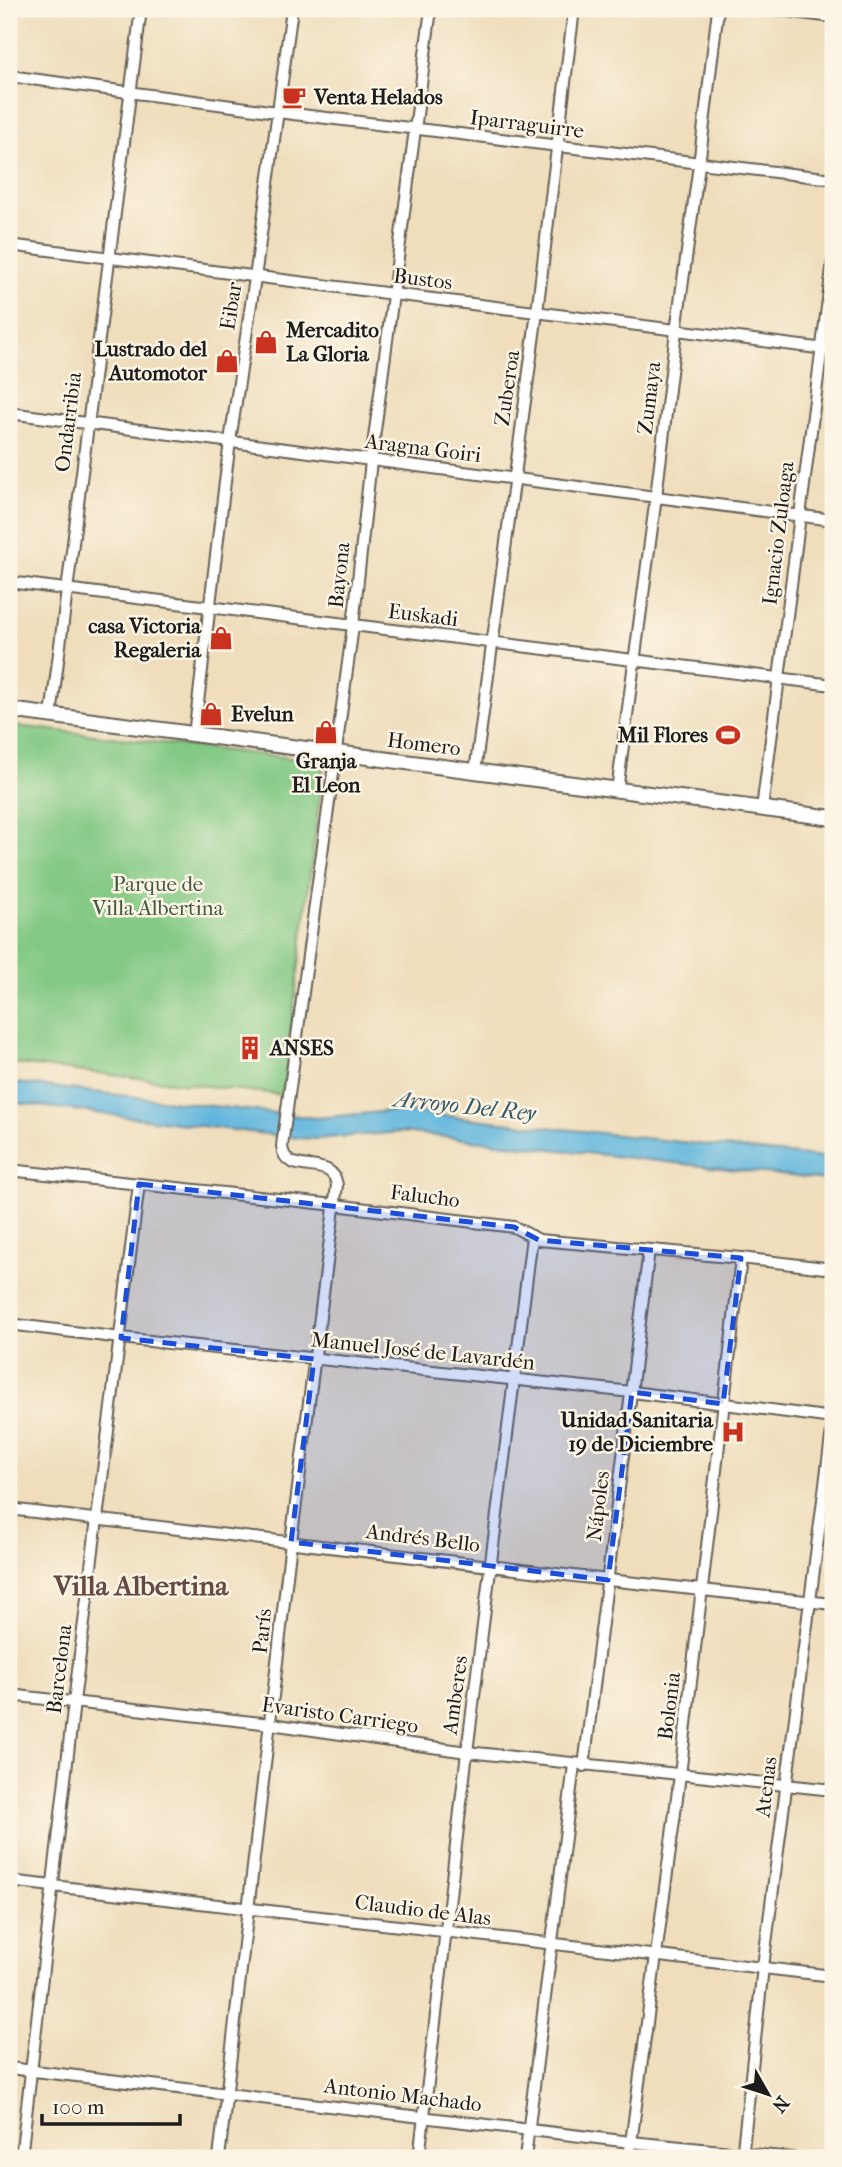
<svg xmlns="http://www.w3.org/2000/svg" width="842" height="2167" font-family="'IM FELL French Canon',serif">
	<rect width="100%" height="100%" fill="#fcf5e5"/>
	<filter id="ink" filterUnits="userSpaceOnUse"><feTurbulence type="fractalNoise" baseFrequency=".0143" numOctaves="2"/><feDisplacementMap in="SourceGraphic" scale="14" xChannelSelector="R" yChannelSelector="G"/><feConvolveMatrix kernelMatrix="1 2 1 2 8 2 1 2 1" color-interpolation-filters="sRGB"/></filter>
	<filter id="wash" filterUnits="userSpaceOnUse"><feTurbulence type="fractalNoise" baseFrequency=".00686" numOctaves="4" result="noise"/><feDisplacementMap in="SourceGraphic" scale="28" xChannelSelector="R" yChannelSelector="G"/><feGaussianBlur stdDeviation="1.57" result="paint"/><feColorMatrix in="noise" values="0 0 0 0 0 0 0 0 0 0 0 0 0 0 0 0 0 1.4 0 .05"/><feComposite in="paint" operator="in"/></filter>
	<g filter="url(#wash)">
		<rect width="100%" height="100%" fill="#efddbb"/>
		<polygon fill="#83c984" stroke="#507250" stroke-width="2" points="9,725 324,762 283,1095 9,1063"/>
		<polygon fill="#60b6dd" stroke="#3e697c" stroke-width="2" points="9,1082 316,1118 391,1111 421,1113 833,1159 833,1181 402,1132 314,1139 298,1138 9,1102"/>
	</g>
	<g filter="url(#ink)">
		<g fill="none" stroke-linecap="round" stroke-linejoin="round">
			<g stroke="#666054" stroke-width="14">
				<g id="minor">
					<polyline points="770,9 833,17"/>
					<polyline points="9,76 277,112 833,179"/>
					<polyline points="9,245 833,350"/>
					<polyline points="9,413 833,520"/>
					<polyline points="9,582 833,685"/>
					<polyline points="51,716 141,9"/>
					<polyline points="194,735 230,441 255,278 292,9"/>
					<polyline points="475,772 537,312 574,9"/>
					<polyline points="617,791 656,497 676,331 699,165 718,9"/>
					<polyline points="762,809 833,261"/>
					<polyline points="9,1170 335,1205 514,1227 539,1240 741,1258 833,1269"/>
					<polyline points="9,1324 121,1338 632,1392 833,1418"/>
					<polyline points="9,1509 608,1580 833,1604"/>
					<polyline points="9,1695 271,1724 467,1752 833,1790"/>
					<polyline points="584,1766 649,1250"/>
					<polyline points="9,1881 833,1976"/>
					<polyline points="9,2068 631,2142 792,2158"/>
					<polyline points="21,2158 74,1702 139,1184"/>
					<path d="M219,2158l72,-616 46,-357c-5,-33 -52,-5 -55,-39l71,-520 18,-165 60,-452"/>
					<polyline points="419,2158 467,1752 532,1237"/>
					<polyline points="525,2158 574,1765"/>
					<polyline points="629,2158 680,1775 741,1258"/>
					<polyline points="742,2158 763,1967 833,1422"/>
				</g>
			</g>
			<g stroke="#666054" stroke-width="18">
				<polyline id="major" points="9,710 833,818"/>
			</g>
			<use href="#minor" stroke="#fff" stroke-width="10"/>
			<use href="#major" stroke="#fff" stroke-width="14"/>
		</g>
	</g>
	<path fill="#1d4ed8" fill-opacity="0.2" stroke="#1d4ed8" stroke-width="5" stroke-dasharray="14 9" stroke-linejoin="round" d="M139,1184l375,43 25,13 202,18 -18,146 -91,-12 -24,188 -317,-38 23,-183 -193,-21z"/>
	<defs>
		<g id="cafe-bare" transform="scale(1.89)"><path d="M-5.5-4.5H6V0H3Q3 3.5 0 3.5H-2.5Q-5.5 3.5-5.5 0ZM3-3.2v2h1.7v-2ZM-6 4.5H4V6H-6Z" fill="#c8321e" stroke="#fcf5e5" stroke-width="2.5" paint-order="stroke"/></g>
		<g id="shop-bare" transform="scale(1.89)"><path d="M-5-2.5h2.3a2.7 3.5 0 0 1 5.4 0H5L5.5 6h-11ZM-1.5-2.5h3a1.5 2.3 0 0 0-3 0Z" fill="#c8321e" stroke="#fcf5e5" stroke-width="2.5" paint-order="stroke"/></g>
		<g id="stadium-bare" transform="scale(1.89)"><path d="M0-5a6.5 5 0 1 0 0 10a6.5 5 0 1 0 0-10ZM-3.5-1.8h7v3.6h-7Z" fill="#c8321e" stroke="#fcf5e5" stroke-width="2.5" paint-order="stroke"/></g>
		<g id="building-bare" transform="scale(1.89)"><path d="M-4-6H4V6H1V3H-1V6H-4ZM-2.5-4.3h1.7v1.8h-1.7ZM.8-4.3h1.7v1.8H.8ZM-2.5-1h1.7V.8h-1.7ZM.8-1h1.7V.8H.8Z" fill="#c8321e" stroke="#fcf5e5" stroke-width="2.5" paint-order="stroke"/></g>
		<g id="hospital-bare" transform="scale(1.89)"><path d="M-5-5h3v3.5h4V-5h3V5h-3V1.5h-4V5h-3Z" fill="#c8321e" stroke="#fcf5e5" stroke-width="2.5" paint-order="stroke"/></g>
	</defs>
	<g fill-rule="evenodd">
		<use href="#cafe-bare" x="294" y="97"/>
		<use href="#shop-bare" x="266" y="342"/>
		<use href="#shop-bare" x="227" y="361"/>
		<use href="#shop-bare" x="221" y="638"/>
		<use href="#shop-bare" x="211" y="714"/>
		<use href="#shop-bare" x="326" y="732"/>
		<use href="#stadium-bare" x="728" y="735"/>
		<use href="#building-bare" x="250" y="1048"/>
		<use href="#hospital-bare" x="733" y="1432"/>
	</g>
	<g text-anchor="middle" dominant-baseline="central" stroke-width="5" stroke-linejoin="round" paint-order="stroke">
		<g font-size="21" font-weight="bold" fill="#1c1c1c" stroke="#fcf5e5" text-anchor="start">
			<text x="314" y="97">Venta Helados</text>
			<text x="286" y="330">Mercadito<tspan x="286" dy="24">La Gloria</tspan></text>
			<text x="207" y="349" text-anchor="end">Lustrado del<tspan x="207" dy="24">Automotor</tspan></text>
			<text x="201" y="626" text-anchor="end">casa Victoria<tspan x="201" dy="24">Regaleria</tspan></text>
			<text x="231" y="714">Evelun</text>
			<text x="708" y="735" text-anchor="end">Mil Flores</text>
			<text x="326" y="761" text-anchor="middle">Granja<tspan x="326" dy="24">El Leon</tspan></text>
			<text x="270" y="1048">ANSES</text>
			<text x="713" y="1420" text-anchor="end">Unidad Sanitaria<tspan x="713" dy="24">19 de Diciembre</tspan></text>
		</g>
		<g font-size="21" fill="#1c1c1c" stroke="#fcf5e5">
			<text transform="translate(527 124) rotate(7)">Iparraguirre</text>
			<text transform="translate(423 279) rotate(7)">Bustos</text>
			<text transform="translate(231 306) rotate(-81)">Eibar</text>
			<text transform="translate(507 388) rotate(-82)">Zuberoa</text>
			<text transform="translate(649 398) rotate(-83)">Zumaya</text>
			<text transform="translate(68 422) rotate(-83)">Ondarribia</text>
			<text transform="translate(423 448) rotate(7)">Aragna Goiri</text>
			<text transform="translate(778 533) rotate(-83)">Ignacio Zuloaga</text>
			<text transform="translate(339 575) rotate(-84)">Bayona</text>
			<text transform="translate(423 615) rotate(7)">Euskadi</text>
			<text transform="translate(424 744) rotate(7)">Homero</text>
			<text transform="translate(425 1196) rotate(7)">Falucho</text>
			<text transform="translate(423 1351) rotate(6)">Manuel José de Lavardén</text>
			<text transform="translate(598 1506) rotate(-83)">Nápoles</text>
			<text transform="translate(423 1538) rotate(7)">Andrés Bello</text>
			<text transform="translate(262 1631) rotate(-84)">París</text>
			<text transform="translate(59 1669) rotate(-83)">Barcelona</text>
			<text transform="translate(455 1695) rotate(-82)">Amberes</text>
			<text transform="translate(669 1706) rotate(-83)">Bolonia</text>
			<text transform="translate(340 1715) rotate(8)">Evaristo Carriego</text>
			<text transform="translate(766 1787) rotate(-83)">Atenas</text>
			<text transform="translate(423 1910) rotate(7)">Claudio de Alas</text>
			<text transform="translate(403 2095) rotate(7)">Antonio Machado</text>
		</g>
		<g font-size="21" fill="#405940" stroke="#fcf5e5">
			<text x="158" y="884">Parque de<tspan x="158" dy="24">Villa Albertina</tspan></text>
		</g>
		<g font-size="23" font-style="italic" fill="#375a69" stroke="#fcf5e5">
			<text transform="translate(465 1106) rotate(6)">Arroyo Del Rey</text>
		</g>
		<g font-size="28" font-weight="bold" fill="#644944" stroke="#fcf5e5">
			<text x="141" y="1585">Villa Albertina</text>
		</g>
	</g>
	<rect width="842" height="2167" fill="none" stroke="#fcf5e5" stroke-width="35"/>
	<g transform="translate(768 2094) rotate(129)" stroke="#fcf5e5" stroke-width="5" paint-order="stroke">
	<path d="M0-5L12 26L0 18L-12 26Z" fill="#1c1c1c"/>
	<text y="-10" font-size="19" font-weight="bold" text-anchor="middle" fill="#1c1c1c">N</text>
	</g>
	<path d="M42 2114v10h138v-10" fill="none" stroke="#1c1c1c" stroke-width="3.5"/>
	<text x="52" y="2114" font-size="21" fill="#1c1c1c" stroke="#fcf5e5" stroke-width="5" paint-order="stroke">100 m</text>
</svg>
